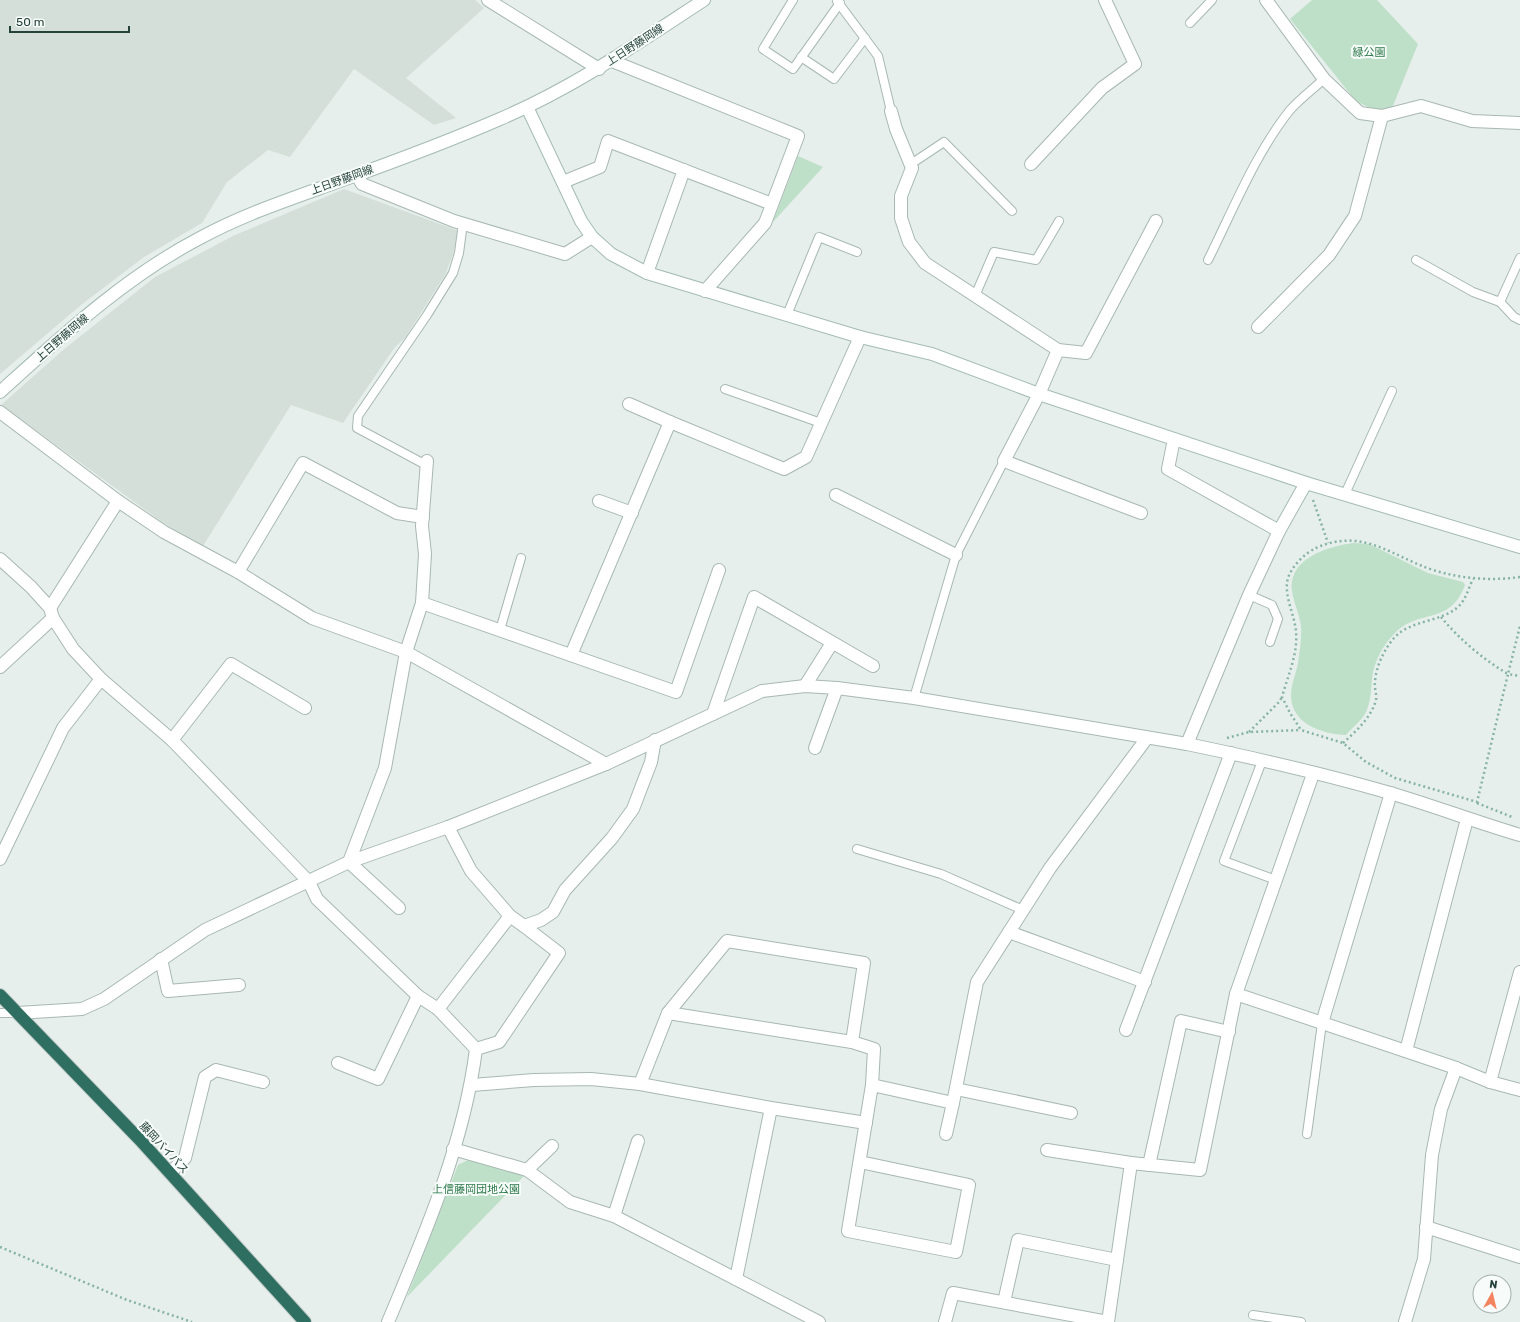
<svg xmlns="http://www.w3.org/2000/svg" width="1520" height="1322" font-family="Rubik,'Noto Sans JP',sans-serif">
	<rect width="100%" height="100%" fill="#e6efeb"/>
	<g fill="#d4dfda">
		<polygon points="0,0 475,0 484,8 406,78 456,118 434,125 354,69 290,157 268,150 227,182 202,223 144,257 81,305 0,374"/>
		<polygon points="344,189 459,231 453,254 445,275 405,338 395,347 343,423 291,405 203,546 162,522 1,405 63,350 155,277 235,235"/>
	</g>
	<g fill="#bfe0c8">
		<polygon points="1312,0 1377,0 1418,44 1392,108 1374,110 1356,101 1290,19"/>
		<polygon points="798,156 823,167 773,222"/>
		<path d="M1354,543l15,1 59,29 35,9 2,3c-15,41 -45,23 -70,48 -12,12 -21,28 -23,46 -1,11 -1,22 -6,33 -4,8 -14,16 -20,23 -24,-1 -55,-11 -55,-40 0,-11 5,-21 7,-32 1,-9 3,-19 3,-27 2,-16 -7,-30 -9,-45 -4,-33 37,-45 62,-48z"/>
		<polygon points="468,1160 524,1176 407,1297 458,1165"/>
	</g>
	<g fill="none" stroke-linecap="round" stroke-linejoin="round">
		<g stroke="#a8b8b2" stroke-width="10">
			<g id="lane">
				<polyline points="793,0 763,49 793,69 840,3"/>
				<polyline points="837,1 878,56 891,111"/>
				<polyline points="1190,23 1212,0"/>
				<polyline points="801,57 834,79 865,38"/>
				<polyline points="911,164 944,142 1012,211"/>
				<polyline points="1520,258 1500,302 1514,317 1520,320"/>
				<path d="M1208,260c25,-50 47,-106 82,-150 10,-11 23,-21 34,-31"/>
				<polyline points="1416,260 1473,292 1500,302"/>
				<polyline points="975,296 994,252 1036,260 1059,221"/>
				<polyline points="787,315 819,237 857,252"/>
				<polyline points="725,389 821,423"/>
				<polyline points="426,465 357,428 358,416 427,315 453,273 459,253 463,223"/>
				<polyline points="1345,494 1392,391"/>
				<polyline points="1249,595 1272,605 1278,619 1270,642"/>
				<polyline points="500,630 521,558"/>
				<polyline points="914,698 956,555 1004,461"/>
				<polyline points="1262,761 1224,861 1276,880"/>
				<polyline points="857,849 941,874 1023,910"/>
				<polyline points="0,1013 18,1013"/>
				<polyline points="1307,1134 1322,1023"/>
				<polyline points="1253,1315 1301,1322"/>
			</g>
		</g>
		<g stroke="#a8b8b2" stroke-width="14">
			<g id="street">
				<polyline points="488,0 599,69"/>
				<polyline points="1266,0 1324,79 1360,113 1382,116 1421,106 1472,121 1520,123"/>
				<polyline points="612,61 798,136 765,223 705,291"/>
				<polyline points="891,111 896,129 912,168 901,196 901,218 909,242 925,263 1058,350 1039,394 1004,461 1141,513"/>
				<polyline points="1031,164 1102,88 1135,64 1105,0"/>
				<polyline points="357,175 362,184 454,221 565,254 592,237"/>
				<polyline points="563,182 600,167 608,141 772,204"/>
				<polyline points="647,273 684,170"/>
				<polyline points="1258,327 1329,255 1355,216 1382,116"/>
				<polyline points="1058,350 1086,353 1156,221"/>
				<polyline points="629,404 670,422"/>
				<polyline points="0,412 118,501 164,532 238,572 312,618 406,652 606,764"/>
				<polyline points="1174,439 1168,469 1279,531 1249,595 1187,744"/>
				<polyline points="836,495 956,555"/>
				<polyline points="599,501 632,513"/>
				<path d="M0,559l31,28 19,21 3,10 20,31 28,30 71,61 137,142 8,17 101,97 20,13 38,40c-12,95 -51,185 -88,273"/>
				<polyline points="238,572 303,463 397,513 423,517"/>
				<polyline points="422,603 676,692 719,570"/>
				<polyline points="50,608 118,501"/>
				<polyline points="571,655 670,422 784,469 806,457 860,337"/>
				<polyline points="0,667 53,618"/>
				<polyline points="805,686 832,643"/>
				<polyline points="713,714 754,597 873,666"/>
				<polyline points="172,740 231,664 305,708"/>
				<polyline points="815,748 837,688"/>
				<polyline points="1313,774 1236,994 1456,1068 1490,1082 1520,1090"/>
				<polyline points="448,827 471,871 510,916 524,926 541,920 553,912 565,890 612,838 633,809 651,762 655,740"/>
				<polyline points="0,859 63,728 101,679"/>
				<polyline points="399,908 349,862 385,768 406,652 422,603 425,554 422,526 427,461"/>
				<polyline points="1009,932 1145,982"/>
				<polyline points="161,959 168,991 239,985"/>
				<polyline points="438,1009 510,916"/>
				<path d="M18,1013l64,-4 22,-10 101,-69 144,-68 99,-35 158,-63 156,-73 43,-5 32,2 77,10 273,46c68,14 137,30 203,49 44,13 86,29 130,42"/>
				<polyline points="668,1013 852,1042"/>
				<polyline points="1322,1023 1391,793"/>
				<polyline points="1126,1030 1231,753"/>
				<polyline points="476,1049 499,1042 559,953 524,926"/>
				<polyline points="1406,1051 1467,819"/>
				<polyline points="338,1063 378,1079 418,996"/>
				<polyline points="1490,1082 1520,972"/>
				<polyline points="640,1084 668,1013 727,941 864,963 852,1042 874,1049 872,1085"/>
				<polyline points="472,1085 534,1080 591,1079 640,1084 771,1108 866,1123"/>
				<polyline points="956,1089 1071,1113"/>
				<polyline points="946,1134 953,1103"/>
				<polyline points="453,1149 527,1170 570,1202 614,1216 819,1322"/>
				<polyline points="1047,1150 1131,1163"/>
				<polyline points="860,1162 969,1185 956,1252 848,1231 872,1085 953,1103 977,982 1050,868 1147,738"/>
				<polyline points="1149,1165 1181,1021 1229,1032"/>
				<polyline points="527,1170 552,1146"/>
				<polyline points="170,1173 185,1158 205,1077 216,1070 263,1082"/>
				<polyline points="614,1216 638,1141"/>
				<polyline points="1426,1227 1520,1257"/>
				<polyline points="736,1279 771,1108"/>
				<polyline points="1004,1302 1018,1240 1117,1260"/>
				<polyline points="945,1322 953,1293 1108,1322"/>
				<polyline points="1108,1322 1131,1163 1200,1170 1236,994"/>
				<polyline points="1405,1322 1424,1259 1432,1155 1441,1109 1456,1068"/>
			</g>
		</g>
		<g stroke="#a4bbb3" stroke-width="14">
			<g id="secondary">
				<polyline points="527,107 581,221 592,237 611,254 647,273 860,337 932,354 1039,394 1306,483"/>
				<path d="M0,392c62,-56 125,-115 200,-154 44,-24 93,-40 140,-57 53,-19 107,-39 160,-62 73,-31 138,-76 204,-119"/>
				<polyline points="1279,531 1306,483 1520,547"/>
			</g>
		</g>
		<g stroke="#c2cac8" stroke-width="14">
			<polyline id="highway" points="0,995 140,1140 305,1322"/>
		</g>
		<g stroke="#86b3a5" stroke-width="2.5" stroke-dasharray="2 3" stroke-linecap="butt">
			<polyline points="1313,500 1328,543"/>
			<path d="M1520,577c-29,4 -58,2 -87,-7 -42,-14 -70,-43 -117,-22 -11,5 -24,18 -28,30 -5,17 7,37 8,54 2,22 -8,43 -14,65l8,16 11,17 42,13 23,19 29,16 82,24 31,-128 12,2"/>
			<path d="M1441,617c18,22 43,43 67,57l12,-48"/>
			<polyline points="1249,732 1279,702 1282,697"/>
			<polyline points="1227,738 1249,732 1301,730"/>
			<path d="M1343,743c13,-12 28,-25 33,-43 1,-6 -2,-12 -1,-18 1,-16 9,-32 19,-44 17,-19 47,-15 65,-32 7,-7 10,-19 14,-27"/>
			<polyline points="1477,803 1512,817"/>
			<polyline points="0,1247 127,1300 192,1322"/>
		</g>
		<use href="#lane" stroke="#fff" stroke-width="8"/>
		<use href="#street" stroke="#fff" stroke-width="12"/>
		<use href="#secondary" stroke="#fff" stroke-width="12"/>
		<use href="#highway" stroke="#2f6f62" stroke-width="12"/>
	</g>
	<g text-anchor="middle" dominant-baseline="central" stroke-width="4" stroke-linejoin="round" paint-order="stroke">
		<g font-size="11" fill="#24423a" stroke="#f7fbf9">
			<text transform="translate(635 45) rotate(-33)">上日野藤岡線</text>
			<text transform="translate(342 180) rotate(-20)">上日野藤岡線</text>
			<text transform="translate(62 338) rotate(-41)">上日野藤岡線</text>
			<text transform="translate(164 1148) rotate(47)">藤岡バイパス</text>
		</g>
		<g font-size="11" fill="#2d7a4b" stroke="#f7fbf9">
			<text x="1369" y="52">緑公園</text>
			<text x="476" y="1189">上信藤岡団地公園</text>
		</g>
	</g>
	<g transform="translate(1492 1294) rotate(8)"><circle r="19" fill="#f7fbf9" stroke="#a3b1ad"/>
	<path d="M0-3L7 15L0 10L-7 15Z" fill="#f4845f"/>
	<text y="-6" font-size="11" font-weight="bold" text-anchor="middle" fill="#24423a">N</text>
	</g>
	<path d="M10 26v6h119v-6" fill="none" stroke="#24423a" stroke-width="2"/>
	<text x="16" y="26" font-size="12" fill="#24423a" stroke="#f7fbf9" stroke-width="3" paint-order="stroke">50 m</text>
</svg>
